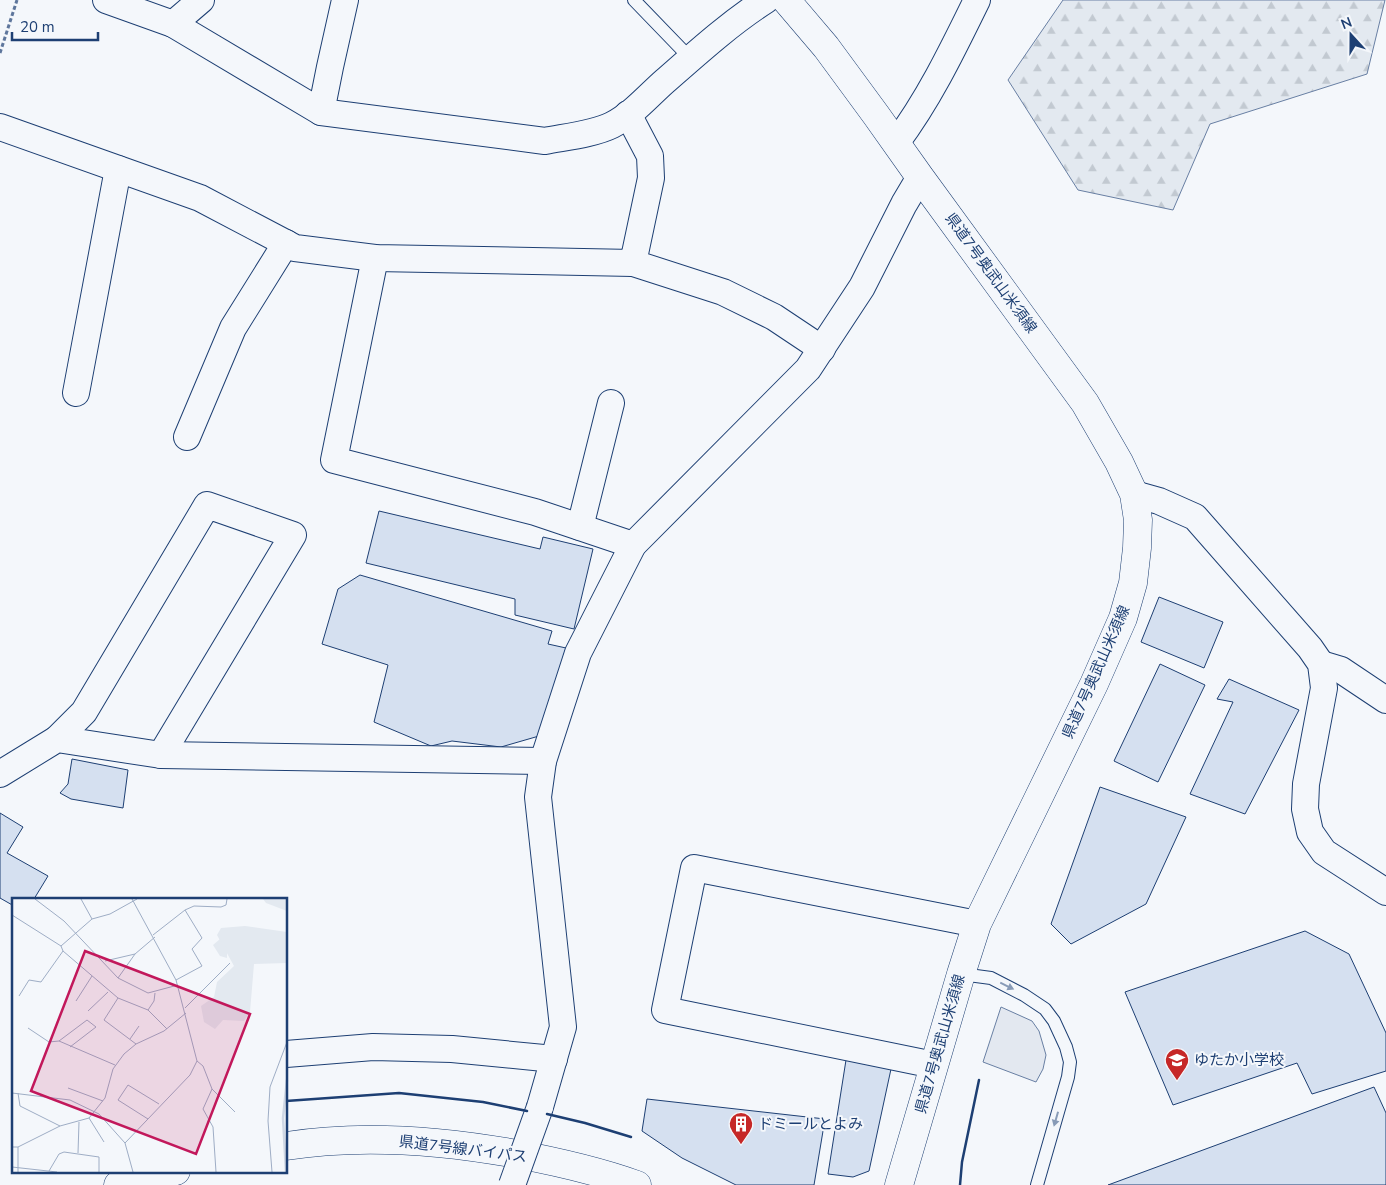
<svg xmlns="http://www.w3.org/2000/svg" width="1386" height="1185" font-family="'Nunito Sans','Noto Sans JP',sans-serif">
	<defs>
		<pattern id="forest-firs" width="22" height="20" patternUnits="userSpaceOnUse" patternTransform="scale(1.25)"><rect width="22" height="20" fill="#e3e9f0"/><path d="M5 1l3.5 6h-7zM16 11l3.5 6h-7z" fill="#c2c9d1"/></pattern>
	</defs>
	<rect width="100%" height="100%" fill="#f4f7fb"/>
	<polygon fill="url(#forest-firs)" stroke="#687fa3" points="1063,0 1385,0 1367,74 1210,124 1173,210 1078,190 1008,80"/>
	<polygon fill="#e3e8f0" stroke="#687fa3" points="1001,1007 1032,1021 1039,1031 1046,1055 1043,1069 1036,1082 983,1062"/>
	<g fill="#d5e0f0" stroke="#1d3f73">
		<polygon points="379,511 540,549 543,537 593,549 574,629 515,615 515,599 366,563"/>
		<polygon points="360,575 552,631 548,644 566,648 539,736 501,747 452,741 431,746 374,722 388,665 322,644 338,589"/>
		<polygon points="1159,597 1223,622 1204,668 1141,642"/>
		<polygon points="1160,664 1205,685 1158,782 1114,761"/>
		<polygon points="1229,679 1299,710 1245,814 1190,794 1233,702 1217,699"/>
		<polygon points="72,759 128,770 123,808 71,799 60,793 68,784"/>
		<polygon points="1100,787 1186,817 1146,904 1071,944 1051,924"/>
		<polygon points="0,813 23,827 7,853 48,876 34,899 14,899 14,906 0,898"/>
		<polygon points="1305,931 1349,954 1386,1033 1386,1071 1312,1094 1297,1063 1173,1105 1125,992"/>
		<polygon points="846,1060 891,1069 869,1171 853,1177 828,1174"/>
		<polygon points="1374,1087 1386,1113 1386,1185 1108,1185"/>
		<polygon points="647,1099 825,1119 814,1185 736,1185 682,1158 642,1131"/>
	</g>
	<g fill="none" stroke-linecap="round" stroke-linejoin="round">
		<g stroke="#1d3f73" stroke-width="14">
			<g id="lane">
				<polyline points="634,0 691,59"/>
				<polyline points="961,974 991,978 1024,995 1045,1009 1054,1021 1066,1047 1070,1062 1068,1077 1037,1185"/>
			</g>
		</g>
		<g stroke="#1d3f73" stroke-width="28">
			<g id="street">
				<path d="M106,0l67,24 148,88 224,29c20,-4 49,-7 67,-16 20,-10 36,-29 53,-44 32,-28 65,-58 101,-81"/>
				<polyline points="173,24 201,0"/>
				<polyline points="321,112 330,67 345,0"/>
				<polyline points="0,127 200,198 295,248 375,258 633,263 651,178 650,156 628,114"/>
				<path d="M896,143c33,-44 57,-94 81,-143"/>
				<polyline points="375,258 334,460 535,512 633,545"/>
				<polyline points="633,263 723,292 774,317 822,349"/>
				<polyline points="76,393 118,169"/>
				<polyline points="187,437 233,328 286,243"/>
				<polyline points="1134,494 1159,501 1195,517 1310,648 1321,664 1324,688 1306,784 1305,809 1310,832 1324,852 1386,892"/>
				<polyline points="580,527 611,403"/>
				<polyline points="1321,664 1341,670 1386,700"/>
				<polyline points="57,739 84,712 207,505 293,535 161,755"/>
				<polyline points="0,774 57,739 161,755 543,761"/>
				<polyline points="286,1054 373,1047 452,1049 554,1059"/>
				<polyline points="934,1065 665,1010 694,868 977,924"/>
				<polyline points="540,1107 563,1027 538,797 543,761 578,653 633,545 808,369 862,287 904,204 920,177"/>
			</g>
		</g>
		<g stroke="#1d3f73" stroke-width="29">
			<g id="primary">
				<polyline points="786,0 826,47 876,115 920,177 1085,403 1119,462 1134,494 1138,520 1137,548 1133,583 1123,618 1094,684 977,924 961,974 899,1185"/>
				<path d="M286,1146c75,-12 151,-6 225,7 43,8 85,17 126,32"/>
				<polyline points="118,1185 176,1171"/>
			</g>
		</g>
		<polyline stroke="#5e769c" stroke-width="3" stroke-dasharray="4 2.5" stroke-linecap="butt" points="0,53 17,0"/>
		<use href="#lane" stroke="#f4f7fb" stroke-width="12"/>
		<use href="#street" stroke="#f4f7fb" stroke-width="26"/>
		<use href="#primary" stroke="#f4f7fb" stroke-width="28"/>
		<g stroke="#1d3f73" stroke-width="28" stroke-linecap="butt">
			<polyline id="street-bridge" points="512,1185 540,1107"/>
		</g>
		<use href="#street-bridge" stroke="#f4f7fb" stroke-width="26"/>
		<g stroke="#1d3f73" stroke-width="2.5">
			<polyline points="14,1028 14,1038"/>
			<polyline points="286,1101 399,1093 483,1102 527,1111"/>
			<polyline points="547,1114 585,1123 631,1137"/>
			<polyline points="960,1185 962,1162 979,1080"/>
		</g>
	</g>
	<defs><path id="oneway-solid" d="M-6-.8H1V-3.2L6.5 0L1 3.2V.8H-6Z" transform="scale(1.25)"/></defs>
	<g fill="#889bb7">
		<use href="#oneway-solid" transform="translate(1007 986) rotate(26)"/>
		<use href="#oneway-solid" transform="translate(1056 1119) rotate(106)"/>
	</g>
	<defs>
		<g id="school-pin" transform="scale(1.25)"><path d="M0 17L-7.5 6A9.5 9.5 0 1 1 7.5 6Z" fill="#c62828" stroke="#f4f7fb"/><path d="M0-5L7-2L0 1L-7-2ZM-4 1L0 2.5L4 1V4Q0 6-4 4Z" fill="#fff"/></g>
		<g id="building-pin" transform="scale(1.25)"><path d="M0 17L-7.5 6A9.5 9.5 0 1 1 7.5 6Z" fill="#c62828" stroke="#f4f7fb"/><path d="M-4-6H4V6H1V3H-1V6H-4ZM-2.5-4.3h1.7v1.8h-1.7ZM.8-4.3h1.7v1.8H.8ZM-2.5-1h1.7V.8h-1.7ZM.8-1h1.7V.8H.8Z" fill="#fff"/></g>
	</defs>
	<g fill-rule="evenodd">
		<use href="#school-pin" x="1177" y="1060"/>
		<use href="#building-pin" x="741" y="1124"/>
	</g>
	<g text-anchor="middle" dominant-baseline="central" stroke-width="4" stroke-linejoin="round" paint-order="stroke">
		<g font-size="15" fill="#1d3f73" stroke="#f4f7fb">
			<text transform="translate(991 273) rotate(54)">県道7号奥武山米須線</text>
			<text transform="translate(1096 672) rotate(-66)">県道7号奥武山米須線</text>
			<text transform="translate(940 1044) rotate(-74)">県道7号奥武山米須線</text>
			<text transform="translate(463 1149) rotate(7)">県道7号線バイパス</text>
		</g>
		<g font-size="15" fill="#1d3f73" stroke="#f4f7fb" text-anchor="start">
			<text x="1194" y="1060">ゆたか小学校</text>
			<text x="758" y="1124">ドミールとよみ</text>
		</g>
	</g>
	<g transform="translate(12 898)">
		<rect width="275" height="275" fill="#f4f7fb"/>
		<path d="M251,1h24v12l-21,-8zM233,28l42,6v31l-33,1 -4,48 -6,9 -21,-1 -8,9 -11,-7 -3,-16 13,-9 3,-15 17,-16 -17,-31 4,-7z" fill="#e3e9f0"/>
		<path d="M208,41l7,10v9l-7,-2 -7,-11z" fill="#e3e9f0"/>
		<path fill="none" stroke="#cfd7e4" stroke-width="2.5" d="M274,274l-3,-54 4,-38"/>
		<path fill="none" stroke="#9eadc5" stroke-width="1" d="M23,1l29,22 54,57 30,15 30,-8M69,1l11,20M0,17l49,31 2,5 55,47 30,12 6,-9 1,-8M141,37l32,-25 9,-4 27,1 5,-2 1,-6M49,48l31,-27 18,-5 27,-15M93,63l30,-7M106,80l17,-24 20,-17M164,82l26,-14 -10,-17 10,-11 -17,-28M7,98l10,-16 12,2 22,-31M106,100l-14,22 32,24M64,103l16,-25M173,110l45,-45M136,112l19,19M76,113l20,-19M16,130l21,14 10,-1 56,24M118,141l9,-13M47,143l28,-21 9,7 -26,20M185,163l6,5 9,23 -9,20 10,18 3,45M56,190l35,13M200,191l23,23M0,195l58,7 29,14 26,29 8,29M6,195l2,13 40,20M77,220l15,24M136,221l-30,-19 10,-15 31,19M113,245l65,-68 7,-14 -21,-81 -44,-81M0,249h6l42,-21 29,-8 16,-20 8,-29 11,-15 12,-10 28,-13 22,-18M66,255l1,-31M0,269l45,5M37,273l10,-17 5,-2 35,5v15M6,274v-25M260,274l-4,-51 2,-34 17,-45"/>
		<path fill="#c2185b" fill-opacity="0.15" stroke="#c2185b" stroke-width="2.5" d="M73,53l165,63 -54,140 -165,-63z"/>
		<rect width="275" height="275" fill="none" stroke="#1d3f73" stroke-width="2.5"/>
	</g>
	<g transform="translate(1351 35) rotate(339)" stroke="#f4f7fb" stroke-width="4" paint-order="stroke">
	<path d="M0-4L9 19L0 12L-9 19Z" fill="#1d3f73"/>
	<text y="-8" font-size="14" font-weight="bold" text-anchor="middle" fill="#1d3f73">N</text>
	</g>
	<path d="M12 32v8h86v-8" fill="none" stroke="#1d3f73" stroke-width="2.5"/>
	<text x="20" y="32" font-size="15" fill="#1d3f73" stroke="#f4f7fb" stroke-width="4" paint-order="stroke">20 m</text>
</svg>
